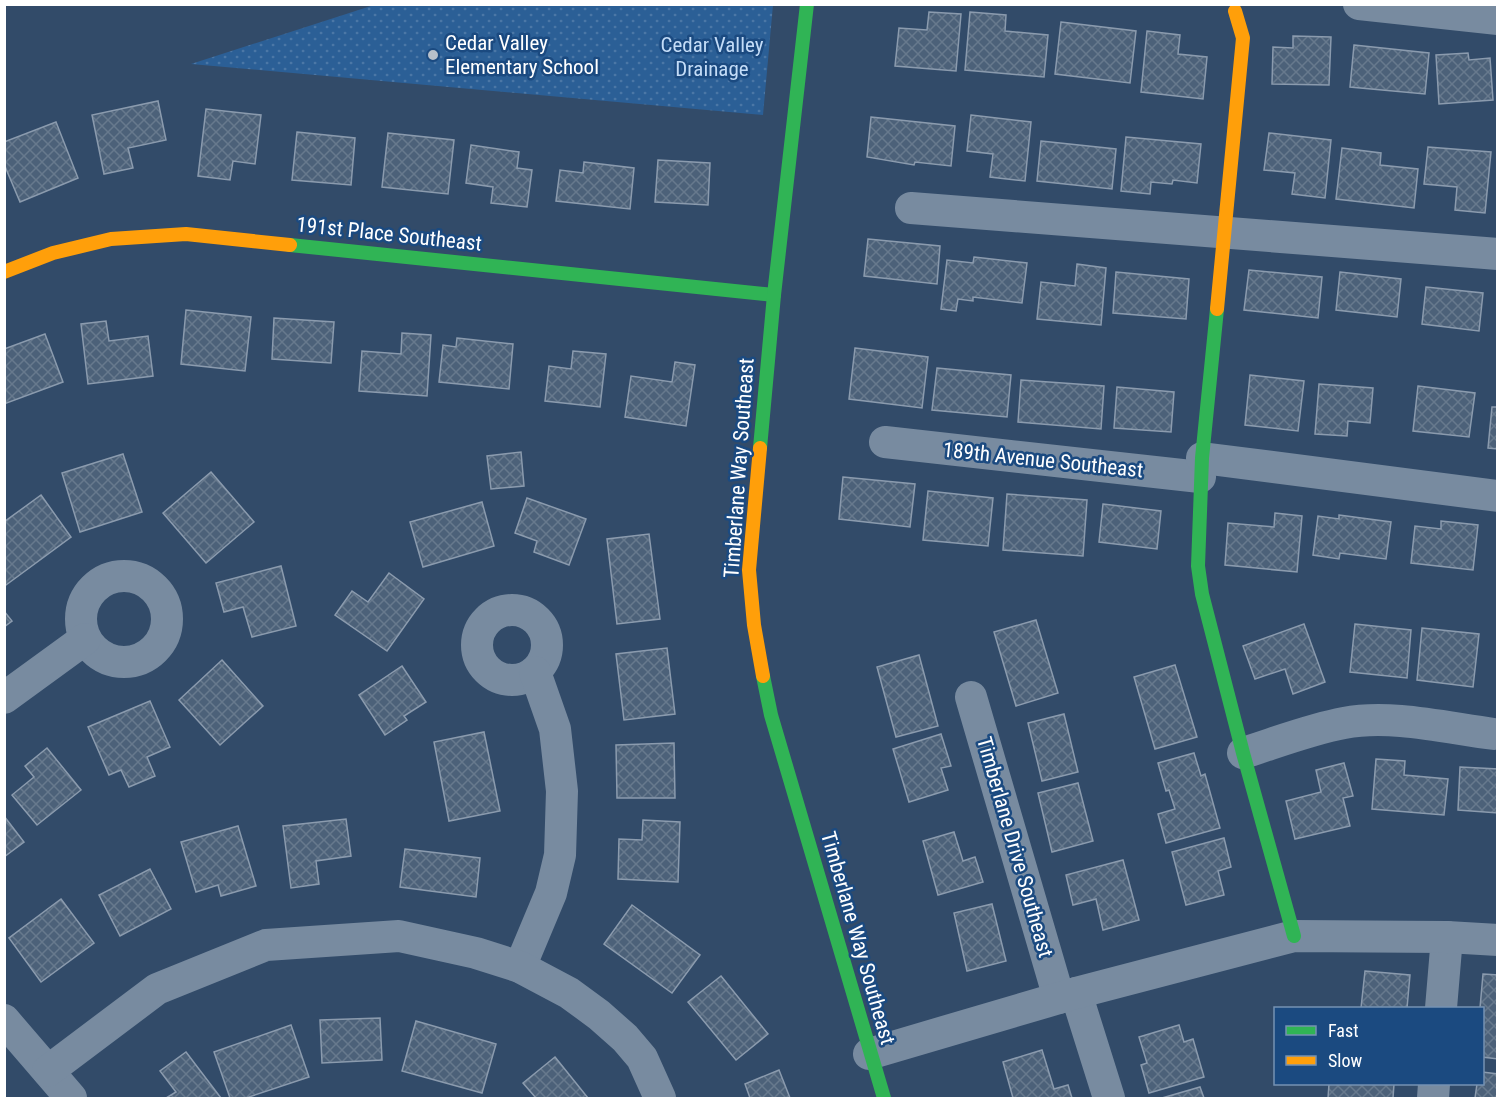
<svg xmlns="http://www.w3.org/2000/svg" width="1502" height="1103" font-family="'Roboto Condensed',sans-serif">
	<defs>
		<pattern id="park-dots" width="8" height="8" patternUnits="userSpaceOnUse" patternTransform="scale(1.5)"><rect width="8" height="8" fill="#2b5f96"/><path d="M2 2h.1M6 6h.1" fill="none" stroke="#4b77a6" stroke-width="1.8" stroke-linecap="round"/></pattern>
		<pattern id="building-cross-hatch" width="8" height="8" patternUnits="userSpaceOnUse" patternTransform="scale(1.5)"><rect width="8" height="8" fill="#4c6179"/><path d="M0 0l8 8M0 8l8-8" fill="none" stroke="#67798d"/></pattern>
	</defs>
	<rect width="100%" height="100%" fill="#324b69"/>
	<polygon fill="url(#park-dots)" points="374,5 773,5 763,115 191,64"/>
	<g fill="url(#building-cross-hatch)" stroke="#8b9bae" stroke-width="1.5">
		<polygon points="929,12 961,14 956,71 895,66 899,28 927,30"/>
		<polygon points="970,12 1006,15 1005,31 1048,35 1044,77 965,70"/>
		<polygon points="1061,22 1136,31 1130,83 1055,74"/>
		<polygon points="1147,31 1180,35 1178,54 1207,57 1203,99 1141,92"/>
		<polygon points="1293,36 1331,37 1329,85 1272,84 1273,47 1293,48"/>
		<polygon points="1354,45 1429,53 1425,94 1350,87"/>
		<polygon points="1468,53 1469,60 1490,58 1493,100 1439,104 1436,55"/>
		<polygon points="158,101 166,140 128,148 133,168 104,174 92,115"/>
		<polygon points="206,109 261,115 255,164 233,161 230,180 198,176"/>
		<polygon points="971,115 1031,122 1025,181 990,177 993,154 967,151"/>
		<polygon points="871,117 955,126 951,166 915,162 914,165 867,157"/>
		<polygon points="56,122 78,178 20,202 4,164 4,142"/>
		<polygon points="297,132 355,138 351,185 292,180"/>
		<polygon points="388,133 454,140 448,194 382,187"/>
		<polygon points="1269,133 1331,140 1325,198 1292,194 1295,173 1264,170"/>
		<polygon points="1126,137 1201,144 1197,183 1173,180 1172,184 1151,182 1150,194 1121,191"/>
		<polygon points="1041,141 1116,149 1112,189 1037,181"/>
		<polygon points="471,145 519,152 517,168 532,170 527,207 491,203 493,187 466,183"/>
		<polygon points="1428,147 1491,152 1485,213 1455,210 1457,187 1424,184"/>
		<polygon points="1342,148 1381,153 1380,165 1418,169 1414,208 1336,199"/>
		<polygon points="658,160 710,163 708,205 655,202"/>
		<polygon points="584,162 634,168 630,209 556,201 560,170 583,173"/>
		<polygon points="868,239 940,246 937,284 864,276"/>
		<polygon points="974,257 1027,263 1022,303 973,297 973,301 958,299 956,311 941,309 947,260 973,263"/>
		<polygon points="1077,264 1106,268 1101,325 1037,319 1041,282 1075,286"/>
		<polygon points="1249,270 1322,277 1318,318 1244,310"/>
		<polygon points="1116,272 1189,279 1186,319 1113,313"/>
		<polygon points="1340,272 1401,279 1397,317 1336,310"/>
		<polygon points="1426,287 1483,293 1479,331 1422,324"/>
		<polygon points="186,310 251,317 245,371 181,364"/>
		<polygon points="274,318 334,322 331,363 272,359"/>
		<polygon points="106,321 109,341 148,336 153,376 88,384 81,324"/>
		<polygon points="402,333 431,335 427,396 359,391 362,351 401,354"/>
		<polygon points="45,334 63,382 4,404 4,349"/>
		<polygon points="457,338 513,344 509,389 439,382 443,345 456,347"/>
		<polygon points="855,348 928,357 922,408 849,399"/>
		<polygon points="573,351 606,354 600,407 545,401 549,366 571,369"/>
		<polygon points="675,362 695,365 686,426 625,417 631,376 672,382"/>
		<polygon points="937,368 1011,375 1007,417 932,410"/>
		<polygon points="1250,375 1304,381 1298,431 1245,425"/>
		<polygon points="1021,380 1104,386 1101,429 1018,422"/>
		<polygon points="1319,384 1373,388 1370,423 1348,421 1347,436 1315,434"/>
		<polygon points="1418,386 1475,393 1469,437 1413,431"/>
		<polygon points="1117,387 1174,392 1171,432 1114,428"/>
		<polygon points="1492,407 1498,407 1498,449 1488,448"/>
		<polygon points="521,452 524,486 491,489 487,456"/>
		<polygon points="123,454 142,512 80,532 62,473"/>
		<polygon points="211,472 254,522 206,563 163,513"/>
		<polygon points="843,477 915,484 910,527 839,519"/>
		<polygon points="928,491 993,498 988,546 923,540"/>
		<polygon points="1007,494 1087,500 1083,556 1003,550"/>
		<polygon points="41,495 71,537 6,585 4,582 4,522"/>
		<polygon points="527,498 586,519 569,565 534,552 537,541 515,533"/>
		<polygon points="482,502 494,546 423,567 410,522"/>
		<polygon points="1103,504 1161,511 1157,549 1099,542"/>
		<polygon points="1275,513 1302,516 1297,572 1225,565 1228,523 1274,527"/>
		<polygon points="1339,515 1391,522 1386,559 1340,553 1339,559 1313,555 1318,516 1339,519"/>
		<polygon points="1441,521 1478,525 1473,570 1411,563 1415,526 1441,529"/>
		<polygon points="649,534 660,619 617,624 607,539"/>
		<polygon points="281,566 296,626 252,637 243,607 224,612 216,583"/>
		<polygon points="389,573 424,599 387,651 335,615 352,591 368,602"/>
		<polygon points="4,611 12,621 4,627"/>
		<polygon points="1036,620 1058,693 1016,706 994,632"/>
		<polygon points="1304,624 1325,682 1293,694 1285,669 1255,679 1243,646"/>
		<polygon points="1355,624 1411,630 1407,678 1350,672"/>
		<polygon points="1422,628 1479,634 1473,687 1417,680"/>
		<polygon points="667,648 675,714 624,720 616,654"/>
		<polygon points="919,655 938,726 896,737 877,667"/>
		<polygon points="222,660 263,706 220,745 179,700"/>
		<polygon points="1175,665 1197,737 1155,749 1134,677"/>
		<polygon points="402,666 426,702 404,716 407,720 385,735 359,695"/>
		<polygon points="150,701 170,747 147,757 155,776 129,787 121,770 109,775 88,727"/>
		<polygon points="1064,714 1078,772 1042,781 1028,723"/>
		<polygon points="484,732 500,811 449,821 434,742"/>
		<polygon points="941,734 951,766 941,768 948,790 909,802 893,749"/>
		<polygon points="674,743 675,798 617,798 616,745"/>
		<polygon points="47,748 81,790 37,825 12,795 34,777 25,766"/>
		<polygon points="1194,753 1201,776 1205,774 1220,828 1166,843 1158,814 1175,809 1169,790 1166,791 1158,763"/>
		<polygon points="1376,759 1405,761 1404,775 1448,779 1444,815 1372,809"/>
		<polygon points="1344,763 1353,796 1343,798 1350,826 1295,839 1286,801 1321,792 1316,770"/>
		<polygon points="1460,767 1498,769 1498,813 1458,810"/>
		<polygon points="1078,783 1093,841 1052,852 1038,793"/>
		<polygon points="4,816 24,842 4,857"/>
		<polygon points="346,819 351,856 316,861 319,884 291,888 283,826"/>
		<polygon points="643,820 680,822 678,882 618,879 619,839 642,840"/>
		<polygon points="238,826 256,886 221,896 218,885 196,892 181,842"/>
		<polygon points="954,832 963,861 975,857 983,882 938,895 923,841"/>
		<polygon points="1224,838 1231,867 1218,871 1224,895 1186,905 1172,852"/>
		<polygon points="405,849 480,858 476,897 400,887"/>
		<polygon points="1123,860 1139,920 1103,930 1096,899 1073,905 1066,875"/>
		<polygon points="150,869 171,909 120,936 99,895"/>
		<polygon points="61,899 94,943 41,982 9,938"/>
		<polygon points="992,904 1006,961 967,971 954,913"/>
		<polygon points="632,905 700,955 672,993 604,944"/>
		<polygon points="1365,971 1410,975 1407,1008 1361,1008"/>
		<polygon points="1483,974 1498,975 1498,1059 1482,1057 1482,1008 1480,1008"/>
		<polygon points="721,976 768,1034 736,1060 688,1002"/>
		<polygon points="380,1018 382,1060 322,1063 320,1020"/>
		<polygon points="416,1021 496,1044 482,1093 402,1071"/>
		<polygon points="291,1025 309,1077 246,1098 230,1098 214,1052"/>
		<polygon points="1179,1025 1184,1042 1193,1039 1204,1077 1149,1093 1141,1065 1147,1063 1139,1037"/>
		<polygon points="1042,1050 1054,1089 1068,1085 1072,1098 1013,1098 1003,1062"/>
		<polygon points="186,1052 221,1098 166,1098 176,1092 160,1071"/>
		<polygon points="555,1057 588,1098 536,1098 523,1083"/>
		<polygon points="779,1070 790,1098 750,1098 745,1084"/>
		<polygon points="1482,1072 1498,1074 1498,1098 1475,1098 1477,1084 1482,1084"/>
		<polygon points="1329,1084 1394,1084 1393,1098 1328,1098"/>
		<polygon points="1200,1087 1204,1098 1162,1098"/>
	</g>
	<g fill="none" stroke-linecap="round" stroke-linejoin="round">
		<g stroke="#788ba0" stroke-width="32">
			<polyline points="1359,4 1498,19"/>
			<polyline points="911,208 1498,254"/>
			<polyline points="885,442 1200,477"/>
			<polyline points="1202,458 1498,496"/>
			<circle cx="124" cy="619" r="43"/>
			<circle cx="512" cy="645" r="35"/>
			<polyline points="971,697 1059,998"/>
			<polyline points="4,698 85,639"/>
			<path d="M1243,753c32,-10 68,-24 101,-30 47,-9 103,5 150,11"/>
			<polyline points="520,967 551,893 560,855 562,791 555,729 535,672"/>
			<polyline points="1076,993 1109,1098"/>
			<polyline points="1441,1008 1447,937"/>
			<polyline points="4,1020 71,1098"/>
			<polyline points="869,1054 1076,993 1294,936 1447,937 1498,940"/>
			<polyline points="48,1071 157,989 266,945 399,936 476,953 520,967 569,993 599,1015 625,1038 642,1058 660,1098"/>
			<polyline points="1433,1098 1434,1084"/>
		</g>
		<g stroke="#30b455" stroke-width="14">
			<polyline points="290,245 774,295"/>
			<polyline points="1217,309 1202,458 1198,566 1202,594 1243,753 1294,936"/>
			<polyline points="760,448 774,295 807,4"/>
			<polyline points="763,676 771,715 884,1098"/>
		</g>
		<g stroke="#ff9f0a" stroke-width="14">
			<polyline points="4,272 53,253 111,239 186,234 290,245"/>
			<polyline points="1217,309 1243,38 1235,11"/>
			<polyline points="760,448 749,570 754,625 763,676"/>
		</g>
	</g>
	<circle fill="#b7c0ca" stroke="#1b4a80" stroke-width="2" cx="433" cy="55" r="6"/>
	<g text-anchor="middle" dominant-baseline="central" stroke-width="5" stroke-linejoin="round" paint-order="stroke">
		<g font-size="21" fill="#fff" stroke="#1b4a80" text-anchor="start">
			<text x="445" y="43">Cedar Valley<tspan x="445" dy="24">Elementary School</tspan></text>
		</g>
		<g font-size="21" fill="#c3dcf7" stroke="#1b4a80">
			<text x="712" y="45">Cedar Valley<tspan x="712" dy="24">Drainage</tspan></text>
		</g>
		<g font-size="21" fill="#fff" stroke="#1b4a80">
			<text transform="translate(389 234) rotate(6)">191st Place Southeast</text>
			<text transform="translate(1043 460) rotate(6)">189th Avenue Southeast</text>
			<text transform="translate(739 468) rotate(-86)">Timberlane Way Southeast</text>
			<text transform="translate(1015 847) rotate(74)">Timberlane Drive Southeast</text>
			<text transform="translate(858 938) rotate(74)">Timberlane Way Southeast</text>
		</g>
	</g>
	<rect width="1502" height="1103" fill="none" stroke="#ffffff" stroke-width="12"/>
	<rect x="1274" y="1007" width="210" height="78" fill="#1b4a80" stroke="#7692b3" stroke-width="1.5"/>
	<rect x="1286" y="1026" width="30" height="9" fill="#30b455" stroke="#7692b3" stroke-width="1.5"/>
	<text x="1328" y="1037" font-size="18" fill="#ffffff">Fast</text>
	<rect x="1286" y="1056" width="30" height="9" fill="#ff9f0a" stroke="#7692b3" stroke-width="1.5"/>
	<text x="1328" y="1067" font-size="18" fill="#ffffff">Slow</text>
</svg>
